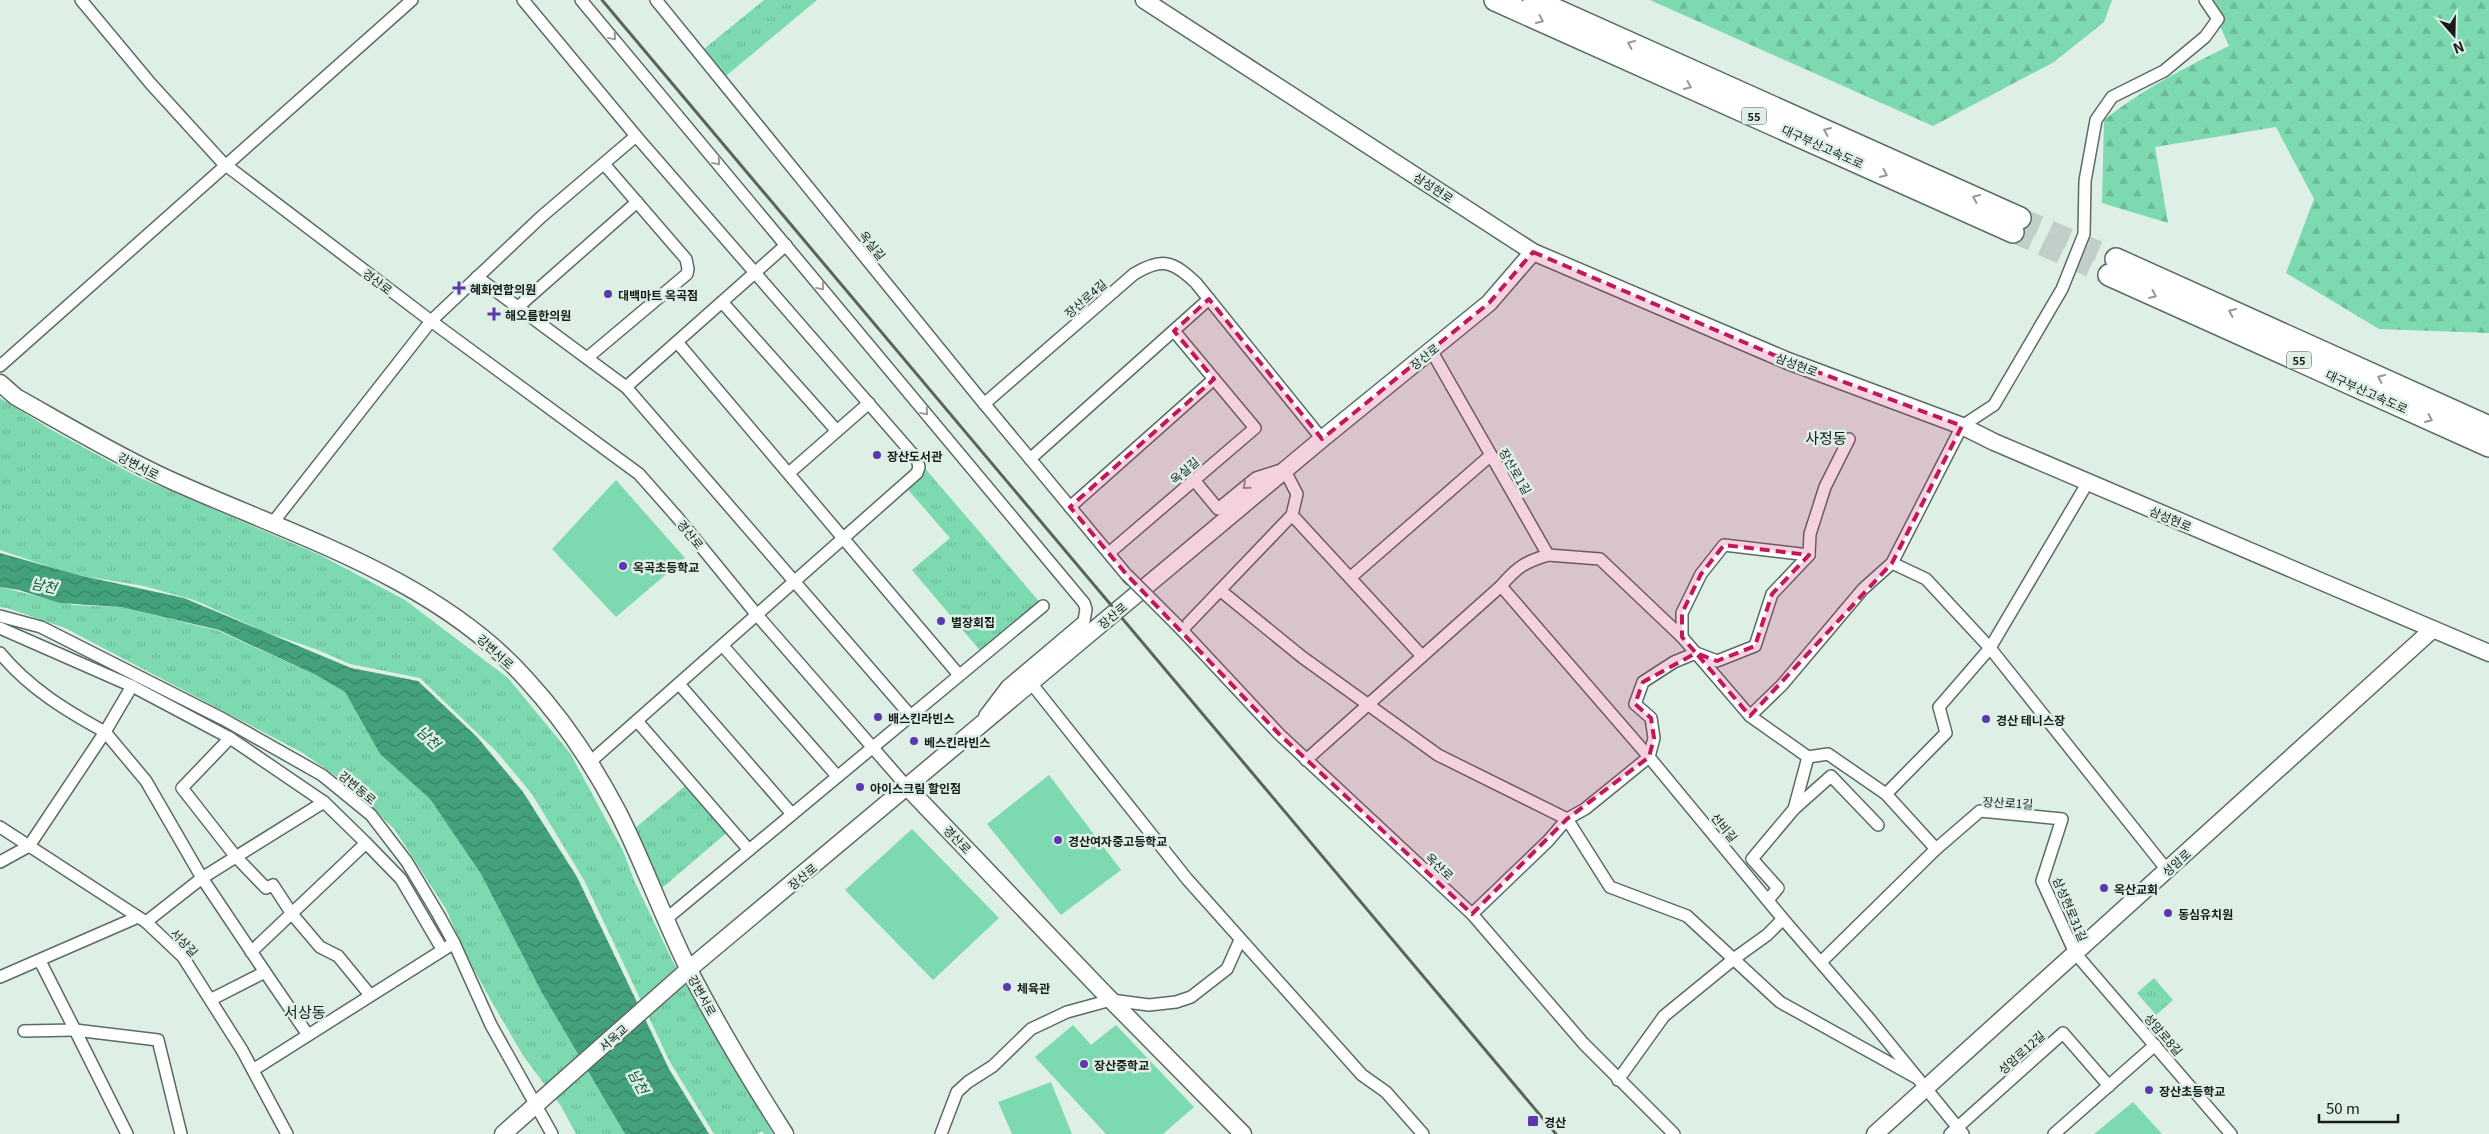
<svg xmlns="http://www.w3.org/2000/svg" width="2489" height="1134" font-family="Georgia,'Noto Sans KR',serif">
	<defs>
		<pattern id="forest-firs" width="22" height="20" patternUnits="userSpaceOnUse" patternTransform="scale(1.25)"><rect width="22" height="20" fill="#7dd9b0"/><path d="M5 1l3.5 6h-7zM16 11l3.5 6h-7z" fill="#6bba97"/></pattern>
		<pattern id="park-tufts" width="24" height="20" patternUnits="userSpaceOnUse" patternTransform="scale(1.25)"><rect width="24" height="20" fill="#7dd9b0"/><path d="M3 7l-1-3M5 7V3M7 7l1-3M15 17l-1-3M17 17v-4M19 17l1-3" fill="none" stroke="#6bba97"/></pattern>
		<pattern id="water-waves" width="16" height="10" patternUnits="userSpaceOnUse" patternTransform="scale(1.25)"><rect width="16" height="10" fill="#43a27c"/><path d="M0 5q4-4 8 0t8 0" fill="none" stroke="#378365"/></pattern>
	</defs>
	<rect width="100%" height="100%" fill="#deefe6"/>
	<g fill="#7dd9b0">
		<polygon points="616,480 685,558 616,617 552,549"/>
		<polygon points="1049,775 1121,870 1061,915 987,824"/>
		<polygon points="912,829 999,918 933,980 845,890"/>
		<polygon points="1073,1025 1091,1045 1116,1025 1194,1107 1163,1134 1106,1134 1035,1057"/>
		<polygon points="1051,1082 1072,1134 1012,1134 998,1102"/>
		<polygon points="2133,1102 2162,1134 2094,1134"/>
	</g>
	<g fill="url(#forest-firs)">
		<polygon points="1650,0 2112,0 2104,22 2054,62 1933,126"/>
		<path d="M2200,0h289v333l-110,-4 -93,-56 28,-74 -38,-72 -121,20 13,76 -66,-20 2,-83c39,-31 80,-52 125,-74l-17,-38z"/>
	</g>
	<g fill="url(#park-tufts)">
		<polygon points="764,0 817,0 721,80 699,53"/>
		<polygon points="0,398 50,429 136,476 320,555 405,600 508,678 570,753 623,851 634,880 672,960 773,1134 764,1134 762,1131 757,1134 714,1134 670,1062 584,880 532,794 497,752 420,678 350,664 318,650 263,631 194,600 144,586 71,574 0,550"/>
		<polygon points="917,459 1043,606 983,654 912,570 950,538 904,485 917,473"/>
		<polygon points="0,587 73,605 121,607 219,631 316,675 345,692 380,754 430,799 481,874 542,993 625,1134 576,1134 561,1106 524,1057 493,1004 466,955 446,909 395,830 353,788 303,753 65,628 7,608 0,607"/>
		<polygon points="690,782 731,829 655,894 628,834"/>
		<polygon points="2154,978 2173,1000 2156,1015 2137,993"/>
	</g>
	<polygon fill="url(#water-waves)" points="0,553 78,575 184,598 351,668 418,681 477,737 523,792 577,877 669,1069 709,1134 625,1134 542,993 481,874 430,799 380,754 345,692 316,675 219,630 121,607 60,603 19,590 0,587"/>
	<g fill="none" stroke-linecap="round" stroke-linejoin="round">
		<g stroke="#c0cfc7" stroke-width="21" stroke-dasharray="21 11" stroke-linecap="butt">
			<polyline points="2020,218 2116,259"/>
			<polyline points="2013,232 2109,275"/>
		</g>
		<g stroke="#5c6b63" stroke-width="14">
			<g id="street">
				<polyline points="81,0 151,84 223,163 431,321 639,474 677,517 757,615 908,788"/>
				<polyline points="523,0 636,136 917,459 919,467 917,473 590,762"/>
				<polyline points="581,0 1084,603 1086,609 1084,621 1007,686 985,715"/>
				<polyline points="656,0 977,395 1130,579"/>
				<polyline points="477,277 626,387 910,715"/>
				<polyline points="722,302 837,431"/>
				<polyline points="518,307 637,202"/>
				<polyline points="677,342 959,675"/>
				<polyline points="587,358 687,274 688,269 686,259 604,164"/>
				<polyline points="0,366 412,0"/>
				<polyline points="626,387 786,245"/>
				<path d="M984,404l150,-130c28,-17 39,-13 62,9l126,156"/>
				<polyline points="1030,459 1209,299"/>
				<polyline points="789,473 869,403"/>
				<polyline points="1194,480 1218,509 1256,478 1281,470"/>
				<polyline points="1070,507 1214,379"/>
				<polyline points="1292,515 1422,656"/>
				<polyline points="271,525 431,321 541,217 636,136"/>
				<polyline points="1109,553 1255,428 1174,331"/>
				<polyline points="1548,555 1600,559 1682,637 1750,716 1808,757 1828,754 1886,794 1936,849 1821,962"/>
				<polyline points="1892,563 1926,579 1990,648 2167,870"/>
				<polyline points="1351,577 1491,455"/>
				<polyline points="1501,586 1649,757 1783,919 1867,1016 1963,1134"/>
				<polyline points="1221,591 1302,657 1438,755 1567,819 1585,809 1649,757 1654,738 1651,718 1635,704 1643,682 1674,662 1696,653 1717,661 1755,646 1772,594 1809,555 1810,534 1825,487 1849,439"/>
				<polyline points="0,616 41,627 223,719 322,775 371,815 407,862 438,914 454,943 491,1025 552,1134"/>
				<polyline points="1179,627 1279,734 1472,914 1584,1044 1674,1134"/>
				<polyline points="0,628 132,686 230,738"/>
				<polyline points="1182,630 1292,515 1297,494 1285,471"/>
				<polyline points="1682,637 1682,613 1701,574 1724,545 1809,555"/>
				<polyline points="723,646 837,776"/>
				<path d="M0,653c29,35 65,57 105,79l27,-46"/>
				<polyline points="1031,683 1187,879 1362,1075 1386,1092 1423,1134"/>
				<polyline points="679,684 792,814"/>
				<polyline points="1750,716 1782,685 1863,589 1892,563 1962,426 1994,405 2062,289 2084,234 2085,181 2096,120 2112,97 2164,71 2205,37 2218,19 2205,0"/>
				<polyline points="637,721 749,850"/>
				<path d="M1306,760l195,-174c16,-19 24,-24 47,-31l-117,-205"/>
				<polyline points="1886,794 1946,733 1939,707 1990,648 2088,482"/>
				<polyline points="324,802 230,738 182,788 236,857 266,888 273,885 292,914 320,947 338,956 370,995"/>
				<polyline points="1794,809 1808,757"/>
				<polyline points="0,827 146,922 183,957 242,1050 287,1134"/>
				<polyline points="366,843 401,879 442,949"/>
				<polyline points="1936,849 1980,811 2062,819 2042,881 2075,953 2231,1134"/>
				<polyline points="0,862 29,846 105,732 146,781 202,878 146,922"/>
				<polyline points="1768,900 1778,888 1752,859 1794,809 1831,776 1878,825"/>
				<polyline points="1472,914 1548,841 1567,819 1610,887 1687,916 1780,1002 1915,1077"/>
				<polyline points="666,919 1043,606"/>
				<polyline points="251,952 366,843 324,802 202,878 265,972"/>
				<polyline points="0,977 138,917"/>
				<polyline points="212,999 265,972 308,1035"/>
				<polyline points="24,1031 75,1030 40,961"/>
				<polyline points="253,1070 454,943"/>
				<polyline points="1618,1080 1664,1016 1735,958 1767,935 1783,919"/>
				<polyline points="127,1134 75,1030 158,1040 181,1134"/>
				<polyline points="941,1134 957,1092 968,1082 993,1066 1031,1029 1067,1012 1111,1000 1149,1005 1176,1002 1191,997 1227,969 1240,940"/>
				<polyline points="1950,1134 2063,1033 2109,1086"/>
				<polyline points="2054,1134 2155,1045"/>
			</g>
		</g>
		<g stroke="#5c6b63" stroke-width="19">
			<g id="secondary">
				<polyline points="1144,0 1533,252 1788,361 1962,426 1994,442 2489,653"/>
				<path d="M0,383l16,14c50,28 100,58 152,82 121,55 267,98 358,200 36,39 68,87 92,133 26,51 45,106 71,158 29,56 62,111 96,164"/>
				<polyline points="908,788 1104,993 1243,1134"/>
				<polyline points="503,1134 689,969 1322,439 1489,303 1533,252"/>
				<polyline points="1875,1134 2432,630"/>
			</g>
		</g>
		<g stroke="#5c6b63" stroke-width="24">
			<g id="highway">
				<polyline points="1495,0 2013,232"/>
				<polyline points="1534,0 2020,218"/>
				<polyline points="2116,259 2489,427"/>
				<polyline points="2109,275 2489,446"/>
			</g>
		</g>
		<use href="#street" stroke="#fff" stroke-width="11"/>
		<use href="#secondary" stroke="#fff" stroke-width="16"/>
		<use href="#highway" stroke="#fff" stroke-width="21"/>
		<polyline stroke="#5a645f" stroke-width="3" points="602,0 1556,1134"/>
		<g stroke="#5c6b63" stroke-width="14" stroke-linecap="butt">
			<polyline id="street-bridge" points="1127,575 1179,627"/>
		</g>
		<use href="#street-bridge" stroke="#fff" stroke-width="11"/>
	</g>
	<defs><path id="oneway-chevron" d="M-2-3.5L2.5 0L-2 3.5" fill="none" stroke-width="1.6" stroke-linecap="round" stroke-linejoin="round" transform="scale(1.25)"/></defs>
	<g stroke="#969998">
		<use href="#oneway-chevron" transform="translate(1540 20) rotate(24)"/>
		<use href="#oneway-chevron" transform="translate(613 37) rotate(50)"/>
		<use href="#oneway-chevron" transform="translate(1631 44) rotate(-156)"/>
		<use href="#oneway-chevron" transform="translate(1688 86) rotate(24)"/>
		<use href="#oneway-chevron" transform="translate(1827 131) rotate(-156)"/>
		<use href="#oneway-chevron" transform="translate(717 162) rotate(50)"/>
		<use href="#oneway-chevron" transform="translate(1884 174) rotate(24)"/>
		<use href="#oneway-chevron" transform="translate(1976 198) rotate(-156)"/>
		<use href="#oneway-chevron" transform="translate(821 287) rotate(50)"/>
		<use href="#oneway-chevron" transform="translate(2153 295) rotate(24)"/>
		<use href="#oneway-chevron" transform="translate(2232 312) rotate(-156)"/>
		<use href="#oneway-chevron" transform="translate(2381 378) rotate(-156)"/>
		<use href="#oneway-chevron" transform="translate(925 412) rotate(50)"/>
		<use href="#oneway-chevron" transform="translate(2429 419) rotate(24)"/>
		<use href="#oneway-chevron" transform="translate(1246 486) rotate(140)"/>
	</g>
	<path fill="#c2185b" fill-opacity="0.2" stroke="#c2185b" stroke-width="4" stroke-dasharray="10 6" stroke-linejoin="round" d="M1533,252l255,109 174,65 -70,137 -142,153 -54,-63 21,8 38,-15 17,-52 37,-39 -85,-10 -23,29 -19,39v24l14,16 -53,29 -8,22 16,14 3,20 -5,19 -82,62 -95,95 -193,-180 -152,-159 -57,-68 144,-128 -40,-48 35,-32 113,140 167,-136z"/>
	<g fill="#5c37af" stroke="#deefe6" stroke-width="2">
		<path d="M456.5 280.5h5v5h5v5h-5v5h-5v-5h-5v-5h5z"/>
		<circle cx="608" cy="294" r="5"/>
		<path d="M491.5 306.5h5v5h5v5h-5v5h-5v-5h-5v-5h5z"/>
		<circle cx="877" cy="455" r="5"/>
		<circle cx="623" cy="566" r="5"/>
		<circle cx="941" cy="621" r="5"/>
		<circle cx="878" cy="717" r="5"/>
		<circle cx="1986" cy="719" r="5"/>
		<circle cx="914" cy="741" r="5"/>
		<circle cx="860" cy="787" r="5"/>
		<circle cx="1058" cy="840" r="5"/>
		<circle cx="2104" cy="888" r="5"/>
		<circle cx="2168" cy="913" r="5"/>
		<circle cx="1007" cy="987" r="5"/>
		<circle cx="1084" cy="1064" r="5"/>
		<circle cx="2149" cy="1090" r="5"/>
		<rect x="1527" y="1115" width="12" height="12" rx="2.5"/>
	</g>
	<g text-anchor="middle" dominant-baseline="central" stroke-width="5" stroke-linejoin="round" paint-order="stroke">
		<g fill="#deefe6" stroke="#525b56" stroke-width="1">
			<rect x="1741.5" y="107.5" width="25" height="17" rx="4"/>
			<rect x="2286.5" y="351.5" width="25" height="17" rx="4"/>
		</g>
		<g font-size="11" font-weight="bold" fill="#161c19">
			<text x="1754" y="116">55</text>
			<text x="2299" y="360">55</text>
		</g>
		<g font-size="12" fill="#161c19" stroke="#deefe6">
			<text transform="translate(1823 146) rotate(24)">대구부산고속도로</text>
			<text transform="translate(1434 187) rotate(33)">삼성현로</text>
			<text transform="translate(873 245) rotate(51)">옥실길</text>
			<text transform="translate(378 281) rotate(37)">경산로</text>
			<text transform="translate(1085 298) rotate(-41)">장산로4길</text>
			<text transform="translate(1424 356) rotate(-39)">장산로</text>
			<text transform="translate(1797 364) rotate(21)">삼성현로</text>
			<text transform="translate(2367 391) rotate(24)">대구부산고속도로</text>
			<text transform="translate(139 465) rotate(27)">강변서로</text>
			<text transform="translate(1184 470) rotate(-41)">옥실길</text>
			<text transform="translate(1516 471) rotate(60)">장산로1길</text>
			<text transform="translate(2171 518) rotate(23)">삼성현로</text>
			<text transform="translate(691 534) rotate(51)">경산로</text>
			<text transform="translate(1112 615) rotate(-40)">장산로</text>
			<text transform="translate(496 651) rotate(42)">강변서로</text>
			<text transform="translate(358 787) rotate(40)">강변동로</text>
			<text transform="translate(2008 802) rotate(3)">장산로1길</text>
			<text transform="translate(1725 827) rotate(50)">선비길</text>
			<text transform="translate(958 839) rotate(46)">경산로</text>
			<text transform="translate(2176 862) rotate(-42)">성암로</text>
			<text transform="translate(1440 866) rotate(43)">옥산로</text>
			<text transform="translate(802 876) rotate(-40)">장산로</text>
			<text transform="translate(2071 909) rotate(67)">삼성현로31길</text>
			<text transform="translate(185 942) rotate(47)">서상길</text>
			<text transform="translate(703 995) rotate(61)">강변서로</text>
			<text transform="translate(2164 1034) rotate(49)">성암로8길</text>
			<text transform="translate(613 1037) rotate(-42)">서옥교</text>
			<text transform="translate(2021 1052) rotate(-42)">성암로12길</text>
		</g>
		<g font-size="12" font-weight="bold" fill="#161c19" stroke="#deefe6" text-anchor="start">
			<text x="470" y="288">혜화연합의원</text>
			<text x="618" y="294">대백마트 옥곡점</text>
			<text x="505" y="314">해오름한의원</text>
			<text x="887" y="455">장산도서관</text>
			<text x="633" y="566">옥곡초등학교</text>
			<text x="951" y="621">별장회집</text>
			<text x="888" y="717">배스킨라빈스</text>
			<text x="1996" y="719">경산 테니스장</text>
			<text x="924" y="741">베스킨라빈스</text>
			<text x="870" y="787">아이스크림 할인점</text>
			<text x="1068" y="840">경산여자중고등학교</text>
			<text x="2114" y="888">옥산교회</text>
			<text x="2178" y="913">동심유치원</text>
			<text x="1017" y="987">체육관</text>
			<text x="1094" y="1064">장산중학교</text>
			<text x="2159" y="1090">장산초등학교</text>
			<text x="1544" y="1121">경산</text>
		</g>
		<g font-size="14" font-style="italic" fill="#06553b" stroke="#deefe6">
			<text transform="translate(44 585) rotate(12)">남천</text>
			<text transform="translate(429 737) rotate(42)">남천</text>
			<text transform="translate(639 1081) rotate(61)">남천</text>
		</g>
		<g font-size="15" fill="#161c19" stroke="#deefe6">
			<text x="1826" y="437">사정동</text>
			<text x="305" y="1011">서상동</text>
		</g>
	</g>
	<g transform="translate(2454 35) rotate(160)" stroke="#deefe6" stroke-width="4" paint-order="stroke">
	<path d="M0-4L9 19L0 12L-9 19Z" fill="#161c19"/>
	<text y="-8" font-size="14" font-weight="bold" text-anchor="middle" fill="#161c19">N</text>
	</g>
	<path d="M2319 1114v8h79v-8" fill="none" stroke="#161c19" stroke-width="2.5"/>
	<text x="2326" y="1114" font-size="15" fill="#161c19" stroke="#deefe6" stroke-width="4" paint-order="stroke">50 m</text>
</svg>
